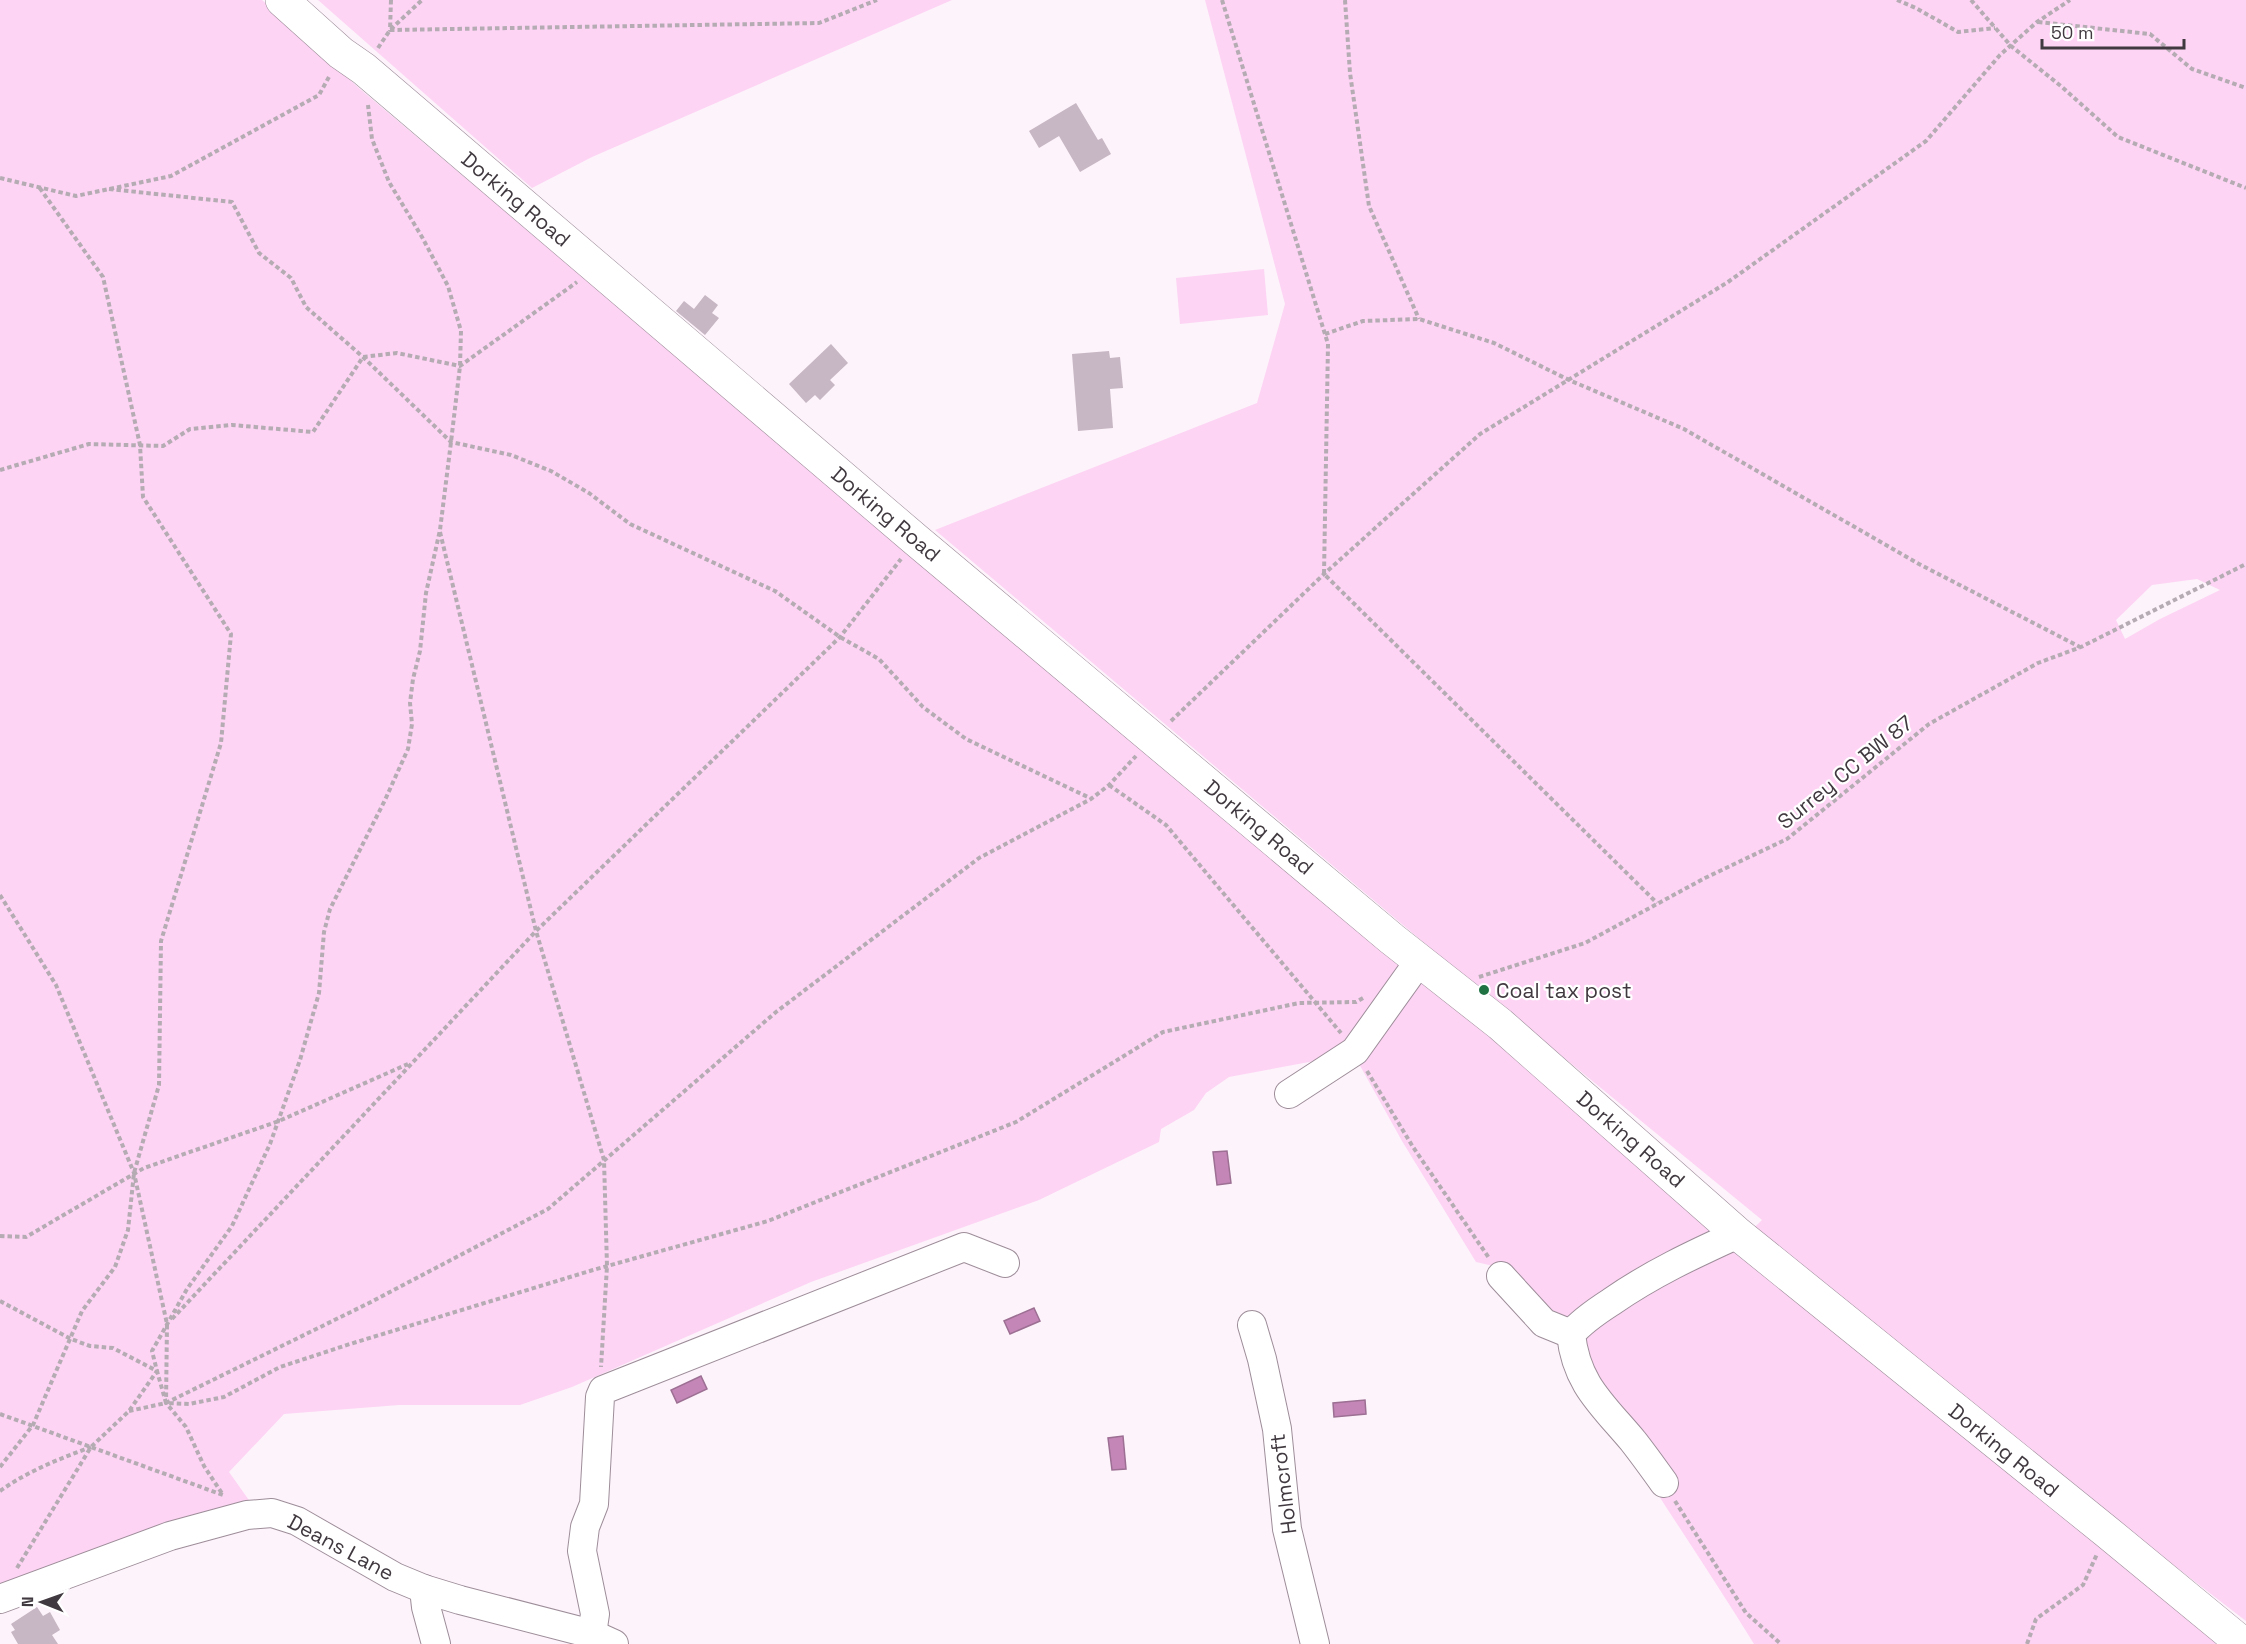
<svg xmlns="http://www.w3.org/2000/svg" width="2246" height="1644" font-family="'Space Grotesk',sans-serif">
	<rect width="100%" height="100%" fill="#fdf3fb"/>
	<g fill="#fdd4f4" fill-rule="evenodd">
		<polygon points="0,0 262,0 360,89 591,284 1720,1225 1568,1325 1549,1316 1502,1268 1476,1262 1402,1141 1358,1062 1336,1057 1229,1077 1206,1093 1194,1110 1161,1129 1159,1142 1039,1200 811,1282 572,1387 520,1405 399,1405 284,1414 229,1472 251,1503 0,1586"/>
		<polygon points="318,0 952,0 592,157 532,188"/>
		<path d="M1205,0h1041v1621l-122,-94 104,117h-474c-58,-95 -124,-185 -175,-284l10,-31 75,-53 71,-30 27,-26 -327,-268 -500,-422 322,-127 28,-99zM2197,579l23,11 -60,29 -35,20 -9,-19 36,-35z"/>
		<polygon points="1264,269 1268,315 1180,324 1176,278"/>
	</g>
	<g fill="#c386b7" stroke="#9c6f93" stroke-width="1.5">
		<polygon points="1227,1151 1231,1183 1217,1185 1213,1152"/>
		<polygon points="1034,1308 1040,1321 1010,1334 1004,1321"/>
		<polygon points="701,1376 707,1389 677,1403 671,1390"/>
		<polygon points="1365,1400 1366,1414 1334,1417 1333,1403"/>
		<polygon points="1123,1436 1126,1469 1112,1470 1108,1438"/>
	</g>
	<g fill="#c7b6c3">
		<polygon points="1076,103 1098,140 1102,138 1111,154 1080,172 1059,136 1039,148 1029,131"/>
		<polygon points="705,295 718,305 712,313 719,318 705,335 676,311 684,301 694,309"/>
		<polygon points="831,344 848,363 830,380 835,385 820,400 815,395 806,403 789,384"/>
		<polygon points="1109,351 1110,358 1120,357 1123,388 1110,389 1113,428 1078,431 1072,354"/>
		<polygon points="37,1607 43,1616 50,1612 60,1630 52,1635 58,1644 18,1644 11,1632 15,1630 11,1624"/>
	</g>
	<g fill="none" stroke-linecap="round" stroke-linejoin="round">
		<g stroke="#9d8d99" stroke-width="30">
			<g id="minor">
				<polyline points="1289,1094 1355,1051 1420,960"/>
				<polyline points="1501,1276 1544,1323 1571,1334"/>
				<polyline points="1252,1325 1262,1359 1277,1429 1287,1529 1315,1644"/>
				<path d="M1664,1483c-10,-14 -20,-28 -31,-42 -30,-36 -57,-57 -62,-107 11,-13 26,-23 40,-32 40,-28 83,-48 127,-68"/>
				<polyline points="424,1589 426,1607 436,1644"/>
				<polyline points="0,1599 170,1536 247,1515 272,1513 297,1521 395,1577 424,1589 460,1600 592,1634 614,1644"/>
				<polyline points="592,1634 595,1614 582,1551 585,1527 594,1504 600,1397 603,1390 964,1247 1005,1263"/>
			</g>
		</g>
		<g stroke="#9d8d99" stroke-width="34">
			<polyline id="major" points="282,0 341,53 364,69 916,540 1392,939 1500,1024 1738,1234 2107,1532 2243,1644"/>
		</g>
		<g stroke="#b5acb3" stroke-width="4" stroke-dasharray="4.5 3" stroke-linecap="butt">
			<polyline points="391,0 390,30 819,23 877,0"/>
			<polyline points="1222,0 1328,344 1324,574 1657,903"/>
			<polyline points="1345,0 1350,73 1369,206 1419,319"/>
			<polyline points="1897,0 1916,8 1958,32 1995,28"/>
			<polyline points="1971,0 2011,46 2062,87 2118,137 2246,188"/>
			<polyline points="2038,22 2150,34 2192,69 2246,88"/>
			<polyline points="378,48 390,30 422,0"/>
			<polyline points="0,178 76,196 171,176 319,95 330,75"/>
			<polyline points="109,189 232,202 259,253 291,278 306,307 363,357 451,442 511,455 551,471 589,493 630,524 775,591 840,637 879,659 923,707 966,739 1090,798"/>
			<polyline points="1325,334 1363,321 1419,319 1494,343 1569,380 1684,429 1919,564 2080,647"/>
			<polyline points="0,470 89,444 163,446 190,429 232,425 313,432 363,357 397,353 460,366 577,282"/>
			<polyline points="440,532 536,931 604,1160 607,1266 601,1367"/>
			<polyline points="1171,721 1324,574 1480,434 1728,282 1926,141 2000,55 2037,22 2070,0"/>
			<polyline points="1109,785 1166,825 1341,1033"/>
			<polyline points="0,895 56,985 134,1173 167,1324 166,1403 186,1427 204,1466 223,1495"/>
			<polyline points="1479,977 1585,943 1705,878 1787,839 1929,724 2038,663 2081,647 2246,564"/>
			<polyline points="1367,1071 1413,1147 1489,1258"/>
			<polyline points="0,1236 26,1237 144,1168 279,1121 408,1064"/>
			<polyline points="0,1301 71,1339 90,1346 113,1348 157,1371 166,1403 189,1404 224,1397 280,1367 350,1344 593,1270 768,1221 1016,1122 1163,1032 1299,1003 1356,1002 1363,998"/>
			<polyline points="172,1319 536,931 840,637 901,559"/>
			<polyline points="129,1411 166,1403 369,1303 548,1209 776,1012 979,858 1091,799 1109,785 1136,756"/>
			<polyline points="0,1414 223,1495"/>
			<polyline points="0,1467 33,1425 82,1311 115,1267 128,1230 134,1173 159,1085 161,941 221,743 231,634 143,497 140,445 103,277 39,187"/>
			<path d="M0,1491c28,-20 59,-32 91,-44"/>
			<polyline points="1675,1501 1746,1613 1781,1644"/>
			<polyline points="17,1568 91,1447 129,1411 157,1371 152,1351 187,1289 232,1226 270,1144 300,1060 319,993 324,932 330,909 385,800 408,749 412,724 410,703 413,679 420,651 426,593 440,530 451,442 460,366 461,331 448,286 422,237 389,182 372,139 368,105"/>
			<polyline points="2027,1644 2036,1619 2083,1585 2097,1554"/>
		</g>
		<use href="#minor" stroke="#fff" stroke-width="28"/>
		<use href="#major" stroke="#fff" stroke-width="33"/>
	</g>
	<circle fill="#217344" stroke="#fff" stroke-width="2" cx="1484" cy="990" r="6"/>
	<g text-anchor="middle" dominant-baseline="central" stroke-width="4.5" stroke-linejoin="round" paint-order="stroke">
		<g font-size="21" fill="#40393f" stroke="#fff">
			<text transform="translate(516 199) rotate(40)">Dorking Road</text>
			<text transform="translate(886 514) rotate(40)">Dorking Road</text>
			<text transform="translate(1845 772) rotate(-39)">Surrey CC BW 87</text>
			<text transform="translate(1259 827) rotate(40)">Dorking Road</text>
			<text transform="translate(1631 1139) rotate(41)">Dorking Road</text>
			<text transform="translate(2004 1450) rotate(39)">Dorking Road</text>
			<text transform="translate(1283 1484) rotate(-97)">Holmcroft</text>
			<text transform="translate(341 1547) rotate(28)">Deans Lane</text>
		</g>
		<g font-size="21" fill="#40393f" stroke="#fff" text-anchor="start">
			<text x="1496" y="990">Coal tax post</text>
		</g>
	</g>
	<g transform="translate(42 1602) rotate(271)" stroke="#ffffff" stroke-width="4.5" paint-order="stroke">
	<path d="M0-4.5L10 22L0 15L-10 22Z" fill="#40393f"/>
	<text y="-9" font-size="16" font-weight="bold" text-anchor="middle" fill="#40393f">N</text>
	</g>
	<path d="M2042 39v9h142v-9" fill="none" stroke="#40393f" stroke-width="3"/>
	<text x="2051" y="39" font-size="18" fill="#40393f" stroke="#ffffff" stroke-width="4.5" paint-order="stroke">50 m</text>
</svg>
